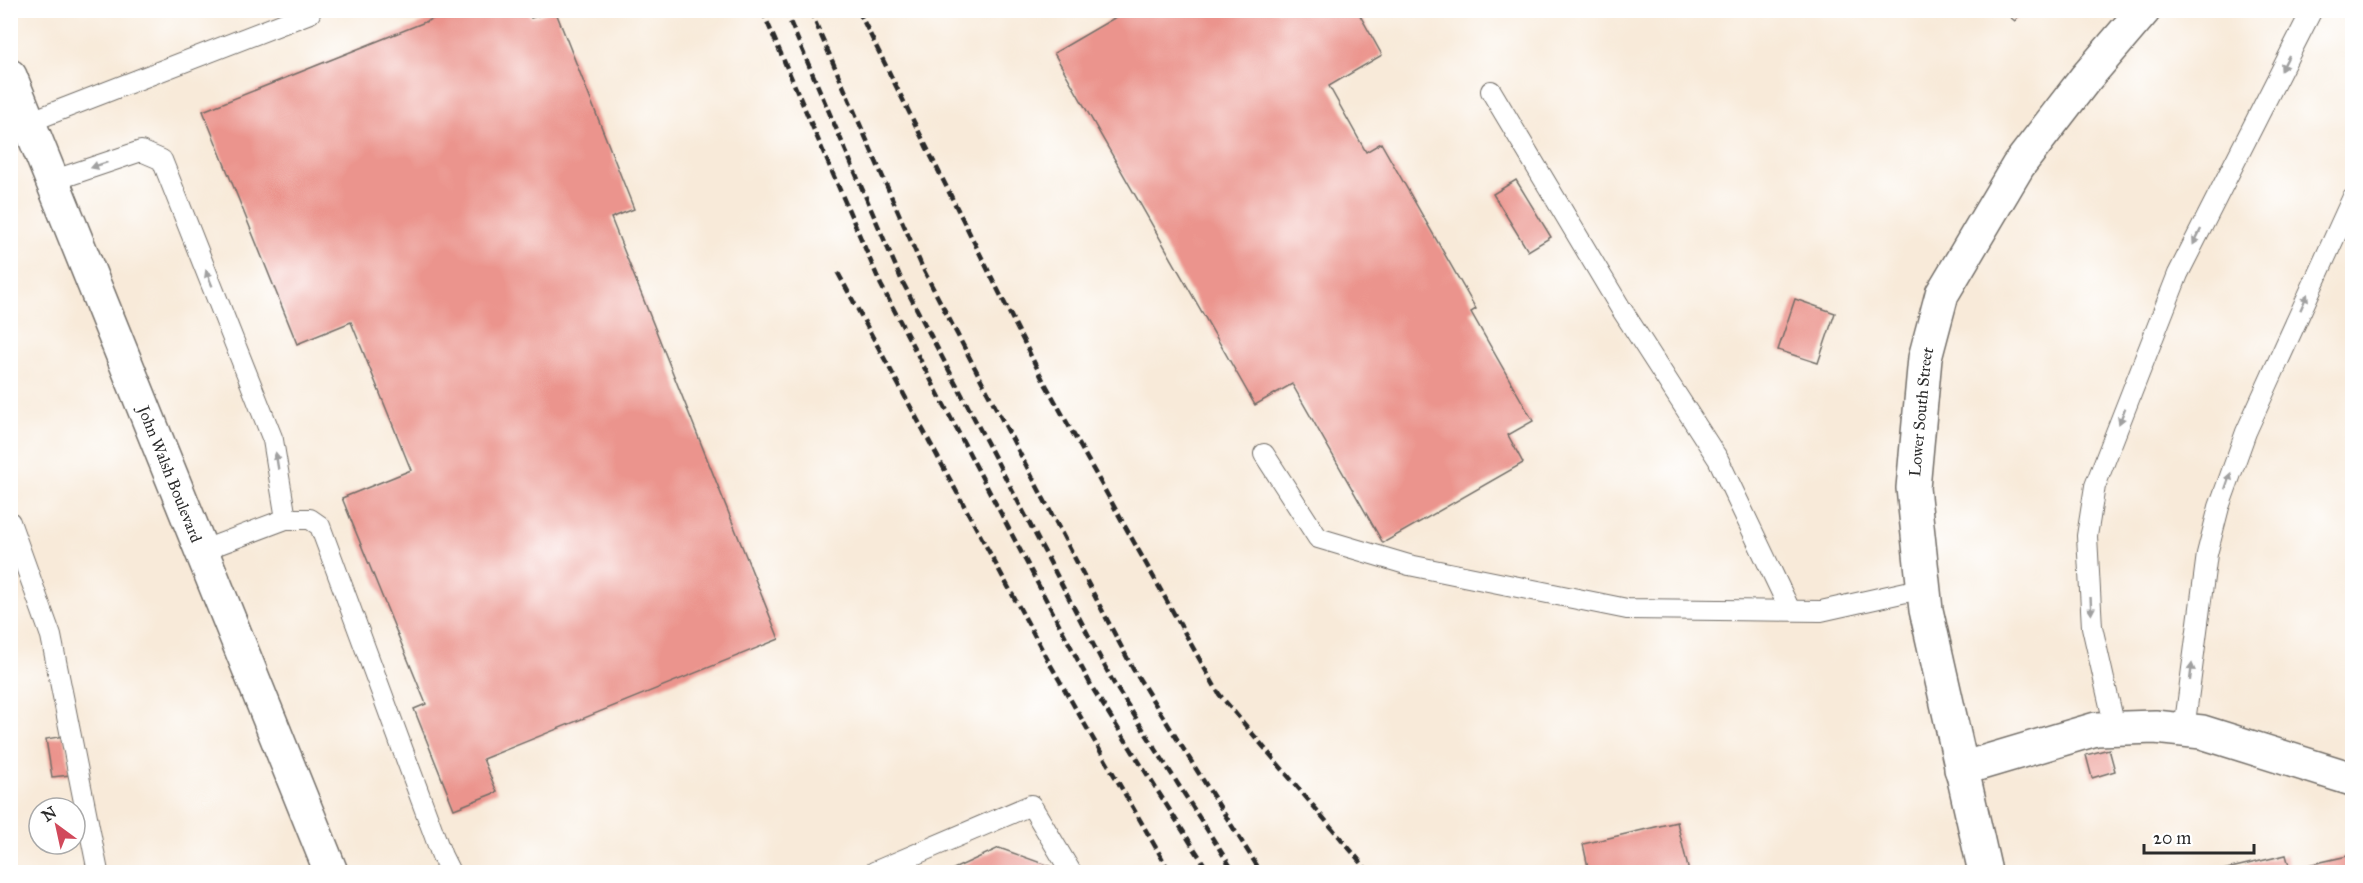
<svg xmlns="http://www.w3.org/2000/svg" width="2363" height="883" font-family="'IM FELL Great Primer',serif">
	<rect width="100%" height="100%" fill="#fff"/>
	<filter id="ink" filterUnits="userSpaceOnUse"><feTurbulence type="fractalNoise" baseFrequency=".0167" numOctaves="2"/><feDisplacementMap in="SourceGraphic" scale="12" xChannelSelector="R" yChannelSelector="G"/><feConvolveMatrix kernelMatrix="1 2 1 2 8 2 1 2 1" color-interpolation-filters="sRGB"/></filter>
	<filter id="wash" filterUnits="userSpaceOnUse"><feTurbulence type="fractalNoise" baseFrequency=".008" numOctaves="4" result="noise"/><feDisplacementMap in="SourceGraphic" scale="24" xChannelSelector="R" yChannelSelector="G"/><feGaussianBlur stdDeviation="1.35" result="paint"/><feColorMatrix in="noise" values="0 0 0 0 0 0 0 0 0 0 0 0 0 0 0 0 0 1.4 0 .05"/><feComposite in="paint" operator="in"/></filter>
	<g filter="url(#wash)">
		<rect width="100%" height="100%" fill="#f8ead9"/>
		<g id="blocks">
			<g fill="#eb948d">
				<polygon points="455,10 528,10 531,18 555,10 634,209 611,218 779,639 483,759 497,792 454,809 414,709 426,704 342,498 411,470 351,322 297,344 203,111"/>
				<polygon points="1128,10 1357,10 1382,55 1329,86 1366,152 1381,143 1476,309 1471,312 1533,421 1508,435 1523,463 1383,543 1292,384 1255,405 1054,53"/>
				<polygon points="2001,10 2023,10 2015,21"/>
				<polygon points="1516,180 1551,237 1528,251 1493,194"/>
				<polygon points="1795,299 1835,313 1818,363 1778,350"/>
				<polygon points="64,736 70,775 52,777 46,739"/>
				<polygon points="2109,749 2115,771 2092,778 2086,755"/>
				<polygon points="1677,822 1689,872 1589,872 1583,844"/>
				<polygon points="999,848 1055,868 1057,872 947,872"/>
				<polygon points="2286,855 2290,869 2352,855 2352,872 2214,872"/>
			</g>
		</g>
	</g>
	<g filter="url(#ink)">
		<use href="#blocks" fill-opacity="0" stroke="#736e68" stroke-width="1.5"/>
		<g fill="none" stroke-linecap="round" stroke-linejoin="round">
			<g stroke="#736e68" stroke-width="22">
				<g id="service">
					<polyline points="1491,91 1620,307 1718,459 1790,610"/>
					<polyline points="29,122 310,13 310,10"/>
					<polyline points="52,181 141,151 162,160 273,440 286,519"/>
					<polyline points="1264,454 1318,538 1409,565 1627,609 1821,611 1924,588"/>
					<polyline points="10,522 51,636 98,872"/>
					<polyline points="201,551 286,519 310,519 320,526 442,856 450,872"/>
					<polyline points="2115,728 2092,627 2087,536 2095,486 2178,274 2312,10"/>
					<polyline points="2184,730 2207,554 2219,507 2246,432 2352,199"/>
					<polyline points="874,872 1031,805 1071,872"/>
				</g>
			</g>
			<g stroke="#736e68" stroke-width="36">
				<g id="minor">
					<polyline points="1961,769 2096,729 2155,727 2202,732 2352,779"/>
					<path id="s1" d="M1985,872l-59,-262 -13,-122 12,-130 17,-64 76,-128 67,-87 59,-69"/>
				</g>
			</g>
			<g stroke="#736e68" stroke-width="36">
				<g id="tertiary">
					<path id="s2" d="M10,76l321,796"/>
				</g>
			</g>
			<use href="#service" stroke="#fff" stroke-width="20"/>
			<use href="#minor" stroke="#fff" stroke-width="33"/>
			<use href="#tertiary" stroke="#fff" stroke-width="33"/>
			<g stroke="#2b2b2b" stroke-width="4.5" stroke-dasharray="9 4.5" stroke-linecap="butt">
				<polyline points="762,10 881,285 1093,689 1209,872"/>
				<polyline points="785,10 902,281 1113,682 1234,872"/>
				<polyline points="810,10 923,269 1133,669 1261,872"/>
				<polyline points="858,10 1042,378 1219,694 1369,872"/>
				<polyline points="838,273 1050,664 1170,872"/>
			</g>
		</g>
		<defs><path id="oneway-solid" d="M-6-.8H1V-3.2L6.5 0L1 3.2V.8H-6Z" transform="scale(1.5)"/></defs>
		<g fill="#a0a0a0">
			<use href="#oneway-solid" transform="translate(2285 63) rotate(117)"/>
			<use href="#oneway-solid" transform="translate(99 165) rotate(161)"/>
			<use href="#oneway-solid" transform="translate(2197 237) rotate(117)"/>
			<use href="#oneway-solid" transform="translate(209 278) rotate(-112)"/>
			<use href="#oneway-solid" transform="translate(2304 302) rotate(-66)"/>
			<use href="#oneway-solid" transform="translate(2122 416) rotate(111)"/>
			<use href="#oneway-solid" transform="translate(277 461) rotate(-99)"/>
			<use href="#oneway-solid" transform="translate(2228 481) rotate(-71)"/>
			<use href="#oneway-solid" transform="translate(2091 606) rotate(87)"/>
			<use href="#oneway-solid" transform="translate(2191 672) rotate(-83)"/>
		</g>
	</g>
	<g text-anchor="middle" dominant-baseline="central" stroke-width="4.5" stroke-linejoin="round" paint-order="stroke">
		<g font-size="16" fill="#2b2b2b" stroke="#fff">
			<text stroke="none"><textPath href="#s1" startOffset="468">Lower South Street</textPath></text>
			<text stroke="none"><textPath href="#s2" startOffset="429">John Walsh Boulevard</textPath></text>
		</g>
	</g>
	<rect width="2363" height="883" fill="none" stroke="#fff" stroke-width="36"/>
	<g transform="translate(57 826) rotate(327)"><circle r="28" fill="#ffffff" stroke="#aaaaaa" stroke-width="1.5"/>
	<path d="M0-4.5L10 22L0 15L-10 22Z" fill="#d1495b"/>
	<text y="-9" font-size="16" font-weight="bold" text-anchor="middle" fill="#2b2b2b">N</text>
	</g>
	<path d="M2144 844v9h110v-9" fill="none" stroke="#2b2b2b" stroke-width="3"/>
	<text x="2153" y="844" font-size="18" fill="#2b2b2b" stroke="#ffffff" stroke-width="4.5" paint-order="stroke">20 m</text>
</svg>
